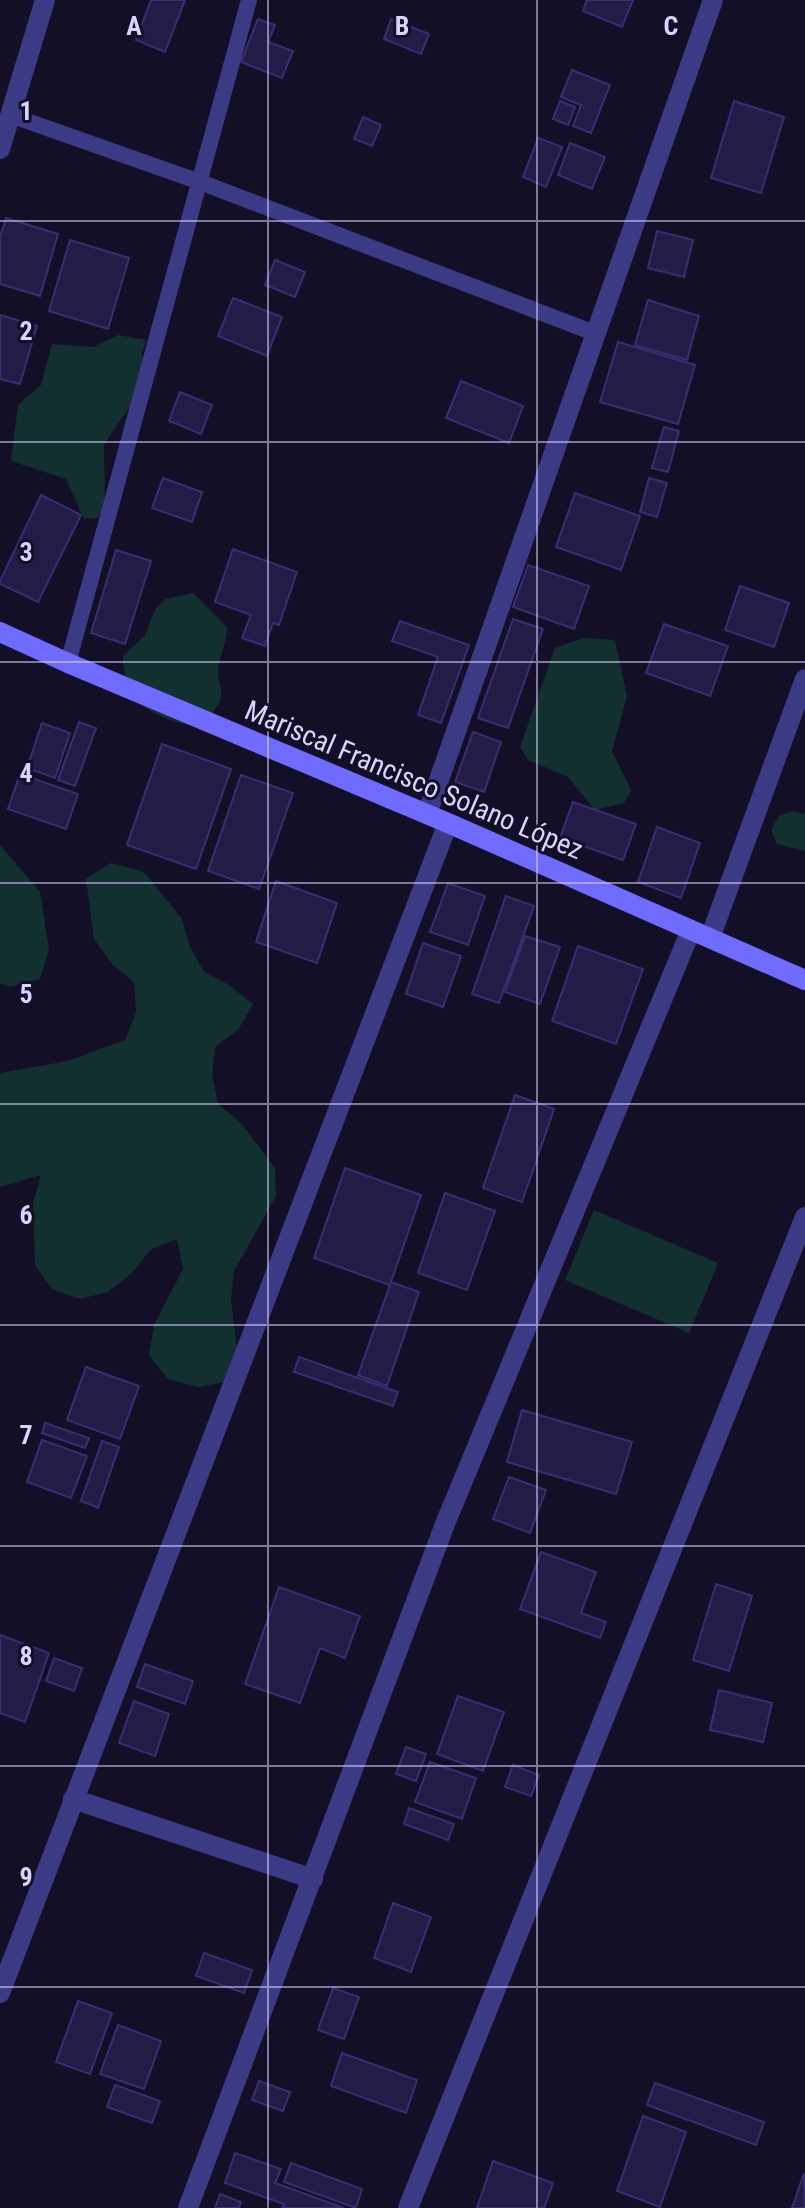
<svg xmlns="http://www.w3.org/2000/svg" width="805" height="2208" font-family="'Roboto Condensed',sans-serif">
	<rect width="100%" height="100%" fill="#130f26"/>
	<g fill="#12302f">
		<polygon points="118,335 146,340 142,354 146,382 104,445 105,504 98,518 84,519 66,479 11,461 18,405 41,385 52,344 93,347"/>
		<path d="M193,593l34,34c0,16 -7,28 -9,43 -1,13 8,22 0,35 -4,7 -10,14 -17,18 -17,7 -57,-12 -67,-26 -8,-12 -11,-28 -11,-41l22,-21 10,-26 11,-10z"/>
		<polygon points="583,638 615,640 627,696 612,751 631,790 624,803 595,810 568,777 528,760 520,747 555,648"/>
		<polygon points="793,811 805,814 805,851 777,844 771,830 779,816"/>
		<polygon points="0,845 40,892 49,950 40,979 10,987 0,983"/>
		<polygon points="111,863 144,872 182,919 190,947 204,972 229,985 253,1004 238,1030 215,1047 212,1075 218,1104 240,1122 275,1168 276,1196 234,1271 231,1300 238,1357 226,1382 198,1387 168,1379 149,1355 154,1325 183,1269 177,1239 150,1250 132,1273 108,1292 80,1299 52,1289 35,1265 33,1204 41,1175 0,1187 0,1073 68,1061 125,1040 136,1012 134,982 112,964 94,939 86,879"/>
		<polygon points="594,1210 718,1263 689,1333 565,1280"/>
	</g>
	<g fill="#241b47" stroke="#3b2d73" stroke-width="2">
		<polygon points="151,0 185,0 165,52 136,40"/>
		<polygon points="587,0 633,0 622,27 583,11"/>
		<polygon points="258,19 275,25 268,42 293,51 282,78 241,62"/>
		<polygon points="391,19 429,34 421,54 384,39"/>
		<polygon points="572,70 610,85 591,133 573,126 581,105 561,97"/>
		<polygon points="560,101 575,107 568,125 553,119"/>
		<polygon points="734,101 784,117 761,193 711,178"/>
		<polygon points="363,117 381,125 372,146 354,139"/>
		<polygon points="538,138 562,147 546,187 523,177"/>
		<polygon points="570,143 605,157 592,189 558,175"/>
		<polygon points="6,218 58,234 40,296 0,284 0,237"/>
		<polygon points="657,231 693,240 684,277 648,268"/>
		<polygon points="70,240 129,258 108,329 49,311"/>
		<polygon points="275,260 305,272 295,297 265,285"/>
		<polygon points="233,298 282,317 267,356 218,336"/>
		<polygon points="648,300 699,316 687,360 635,345"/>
		<polygon points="0,315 37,326 20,384 0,379"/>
		<polygon points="618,342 695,365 678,424 600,402"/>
		<polygon points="461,381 523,406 509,443 446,418"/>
		<polygon points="180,392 212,405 201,434 169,421"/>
		<polygon points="664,427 679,431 668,472 652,468"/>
		<polygon points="163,478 202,492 192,522 152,508"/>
		<polygon points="649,478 667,483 657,517 640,512"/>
		<polygon points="575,493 640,516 621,570 556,547"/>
		<polygon points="41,495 81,515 38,602 0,584 0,581"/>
		<polygon points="233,549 297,572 279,625 273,623 265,646 242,638 251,615 215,602"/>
		<polygon points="116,550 151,561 125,644 91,633"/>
		<polygon points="528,565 589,586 574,629 513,607"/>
		<polygon points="740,586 789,603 774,647 725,630"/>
		<polygon points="513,619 543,629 508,728 478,718"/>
		<polygon points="400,621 469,645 441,723 418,715 438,657 392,641"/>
		<polygon points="664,624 728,646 710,696 646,673"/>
		<polygon points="79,722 96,728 75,786 58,780"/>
		<polygon points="42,723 70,733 55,778 27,768"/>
		<polygon points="473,732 501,742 484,792 455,782"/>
		<polygon points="162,744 231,769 196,869 127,845"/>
		<polygon points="20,774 78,794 66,829 8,809"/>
		<polygon points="241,775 293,793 259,889 208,871"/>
		<polygon points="573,802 636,824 623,860 560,838"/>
		<polygon points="657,827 700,843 681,898 638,882"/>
		<polygon points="276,881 337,903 317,963 256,942"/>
		<polygon points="448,883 485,896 468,945 430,932"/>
		<polygon points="506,896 534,906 499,1003 472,994"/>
		<polygon points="525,936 560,947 540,1004 505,992"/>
		<polygon points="423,943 461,956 443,1007 406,994"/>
		<polygon points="578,946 643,969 616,1044 552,1021"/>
		<polygon points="515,1095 554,1109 522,1202 483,1188"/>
		<polygon points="345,1168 421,1195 391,1282 419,1292 387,1386 358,1375 390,1285 314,1258"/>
		<polygon points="445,1193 495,1211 467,1290 418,1273"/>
		<polygon points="299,1357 398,1392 393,1406 294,1372"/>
		<polygon points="86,1367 139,1386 120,1439 67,1420"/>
		<polygon points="522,1410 632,1442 616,1494 507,1462"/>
		<polygon points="45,1423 89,1438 85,1448 42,1433"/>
		<polygon points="42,1440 87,1456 71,1498 27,1482"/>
		<polygon points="102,1441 119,1447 98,1508 81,1501"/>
		<polygon points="509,1477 546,1490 530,1533 493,1519"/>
		<polygon points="541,1552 596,1572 581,1613 606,1622 600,1638 520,1609"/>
		<polygon points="716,1584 752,1596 729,1671 693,1660"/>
		<polygon points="279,1587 360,1616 345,1658 320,1648 300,1703 245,1684"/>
		<polygon points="0,1635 49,1653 25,1722 0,1713"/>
		<polygon points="54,1658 82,1668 74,1691 46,1681"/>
		<polygon points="145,1664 193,1681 185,1704 137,1687"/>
		<polygon points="719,1690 772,1703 763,1742 710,1730"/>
		<polygon points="458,1696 504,1712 483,1771 437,1754"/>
		<polygon points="134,1701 169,1714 155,1756 119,1743"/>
		<polygon points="406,1747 426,1754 416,1781 396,1774"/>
		<polygon points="430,1762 476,1778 462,1819 415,1802"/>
		<polygon points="513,1765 539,1775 531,1796 505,1787"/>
		<polygon points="409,1808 454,1824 448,1840 404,1824"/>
		<polygon points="393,1903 431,1917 411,1972 374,1958"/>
		<polygon points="204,1953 252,1970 244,1993 196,1976"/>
		<polygon points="333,1988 359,1997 344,2039 318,2030"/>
		<polygon points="78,2001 112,2013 90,2074 56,2062"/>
		<polygon points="118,2025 161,2041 144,2089 100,2074"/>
		<polygon points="342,2053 417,2080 406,2113 331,2086"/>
		<polygon points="259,2081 290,2092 283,2111 252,2100"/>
		<polygon points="655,2083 764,2122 756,2145 647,2105"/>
		<polygon points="115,2085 160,2101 152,2123 107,2107"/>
		<polygon points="643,2116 686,2132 660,2207 617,2191"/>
		<polygon points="235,2153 281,2169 275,2183 344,2208 282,2208 284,2204 225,2183"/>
		<polygon points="493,2161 553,2183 544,2208 477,2208"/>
		<polygon points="291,2163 362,2189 356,2208 284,2182"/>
		<polygon points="804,2173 805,2208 792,2208"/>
		<polygon points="220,2194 241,2202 239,2208 215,2208"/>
	</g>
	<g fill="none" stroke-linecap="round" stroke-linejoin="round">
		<g stroke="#3d3a85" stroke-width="16">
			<polyline points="10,115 200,182 597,334"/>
			<polyline points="68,663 249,0"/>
		</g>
		<g stroke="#3d3a85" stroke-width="20">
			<polyline points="0,149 45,0"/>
			<polyline points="427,814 713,0"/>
			<polyline points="710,938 805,679"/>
			<polyline points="73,1799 313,1879"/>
			<polyline points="0,1993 448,823"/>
			<polyline points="188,2208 445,1524 691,930"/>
			<polyline points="408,2208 805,1217"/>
		</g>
		<polyline stroke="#6f6bff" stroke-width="20" points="0,632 68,663 448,823 805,980"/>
	</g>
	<path fill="none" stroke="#d9d4ff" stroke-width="2" stroke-opacity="0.55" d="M268,0v2208M537,0v2208M0,221h805M0,442h805M0,662h805M0,883h805M0,1104h805M0,1325h805M0,1546h805M0,1766h805M0,1987h805"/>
	<g text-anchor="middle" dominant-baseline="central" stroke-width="6" stroke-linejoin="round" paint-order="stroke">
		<g font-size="28" fill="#d9d4ff" stroke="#130f26">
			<text transform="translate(414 780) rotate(23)">Mariscal Francisco Solano López</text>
		</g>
	</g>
	<g font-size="26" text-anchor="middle" font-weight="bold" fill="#d9d4ff" stroke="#130f26" stroke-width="6" stroke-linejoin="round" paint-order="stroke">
		<text x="134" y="35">A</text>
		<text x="402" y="35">B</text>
		<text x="671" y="35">C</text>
		<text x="26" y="120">1</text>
		<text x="26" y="340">2</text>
		<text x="26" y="561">3</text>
		<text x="26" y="782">4</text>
		<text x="26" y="1003">5</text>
		<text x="26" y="1224">6</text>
		<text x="26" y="1444">7</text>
		<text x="26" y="1665">8</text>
		<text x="26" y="1886">9</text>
	</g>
</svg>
